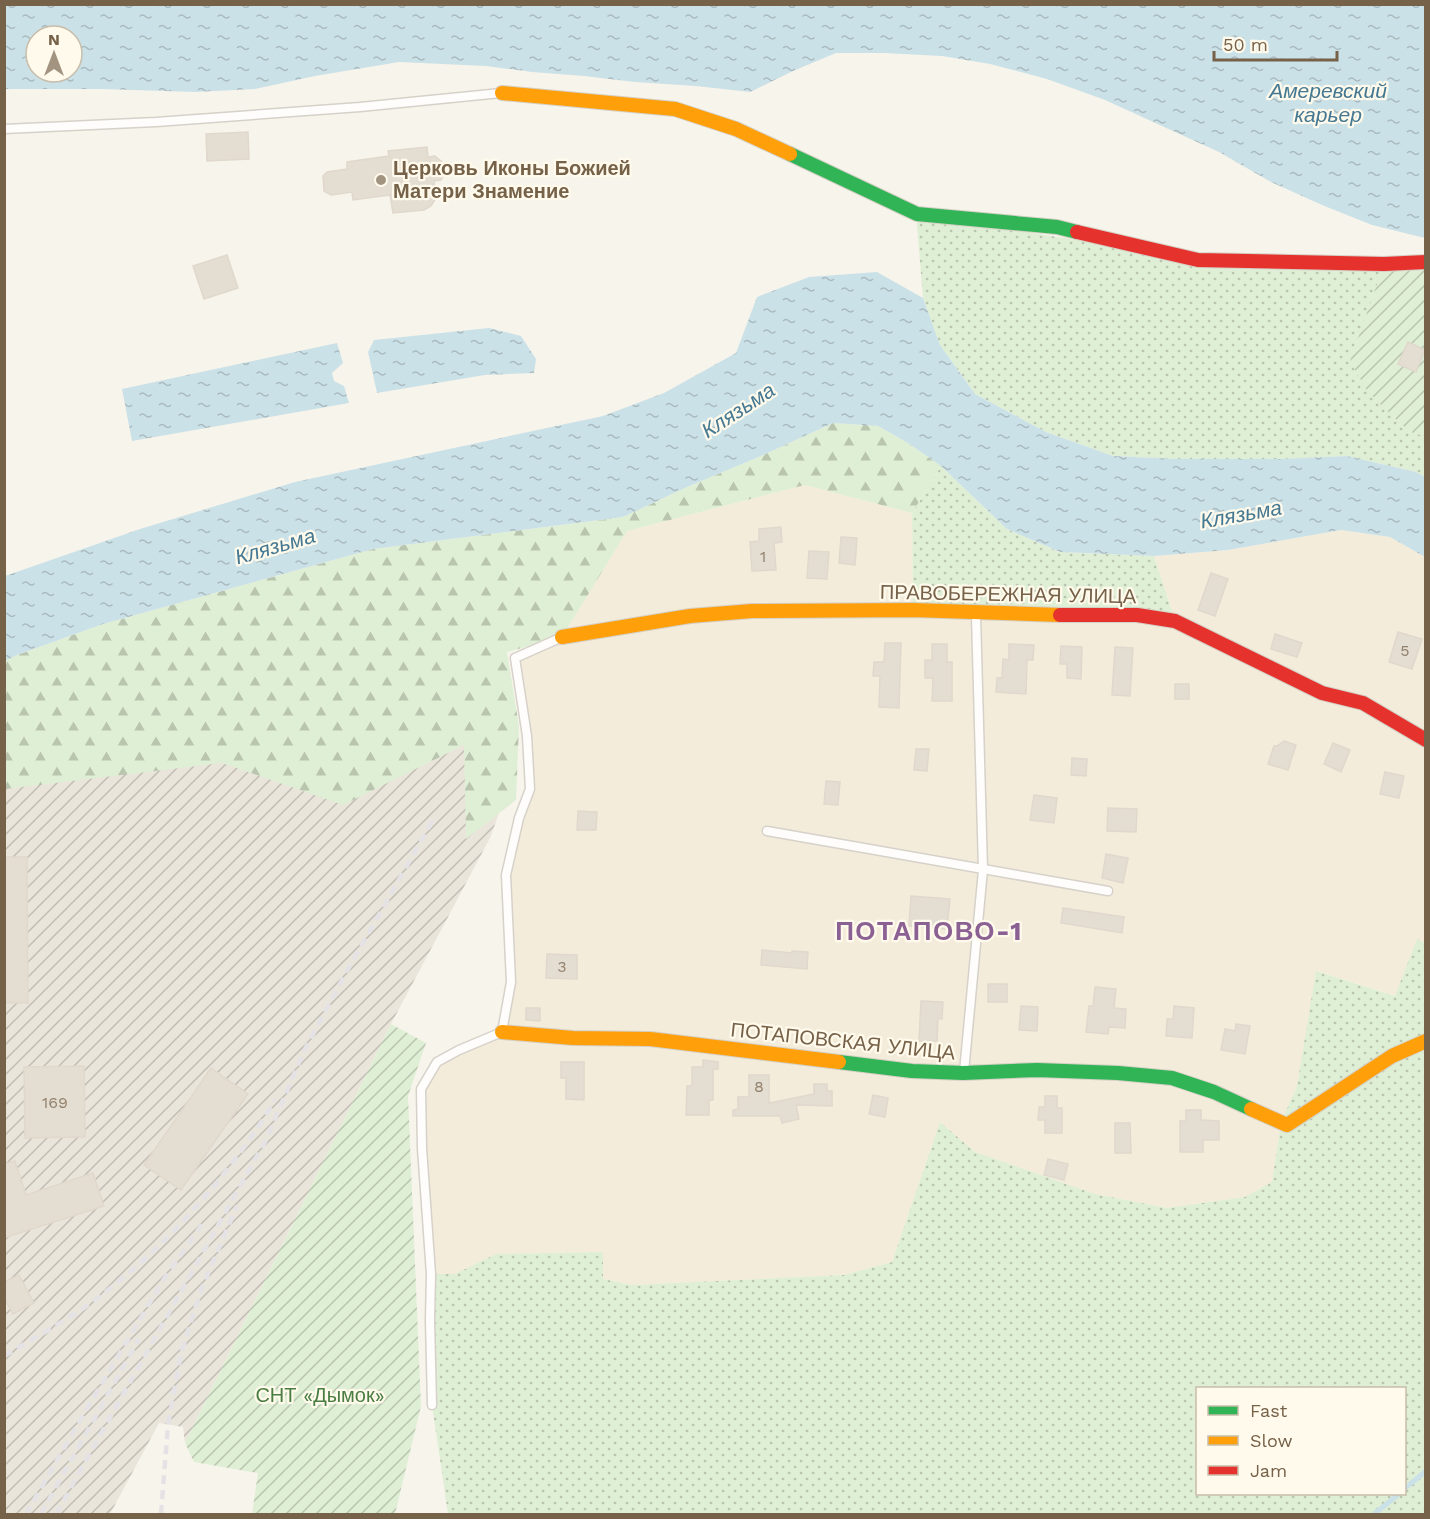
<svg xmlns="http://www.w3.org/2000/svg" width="1430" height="1519" font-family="'Work Sans',sans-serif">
	<defs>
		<pattern id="industrial-furrows" width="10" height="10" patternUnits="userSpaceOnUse" patternTransform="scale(1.5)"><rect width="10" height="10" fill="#eae5db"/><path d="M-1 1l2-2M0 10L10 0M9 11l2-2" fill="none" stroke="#c2bdb4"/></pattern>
		<pattern id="grass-dots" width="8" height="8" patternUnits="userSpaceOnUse" patternTransform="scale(1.5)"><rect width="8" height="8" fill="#dfefd5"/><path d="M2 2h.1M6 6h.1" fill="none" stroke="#b9c5af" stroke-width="1.8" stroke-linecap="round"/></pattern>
		<pattern id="forest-firs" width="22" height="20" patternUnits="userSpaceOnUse" patternTransform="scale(1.5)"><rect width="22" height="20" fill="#dfefd5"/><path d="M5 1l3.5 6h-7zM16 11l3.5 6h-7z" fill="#b9c5af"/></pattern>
		<pattern id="garden-furrows" width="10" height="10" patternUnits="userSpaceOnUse" patternTransform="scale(1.5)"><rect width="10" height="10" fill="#dfefd5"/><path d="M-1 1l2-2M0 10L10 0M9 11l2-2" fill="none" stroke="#b9c5af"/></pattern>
		<pattern id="water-ripples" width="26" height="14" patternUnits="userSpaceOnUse" patternTransform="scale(1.5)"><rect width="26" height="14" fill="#cbe1e8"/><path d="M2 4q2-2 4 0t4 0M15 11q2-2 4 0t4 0" fill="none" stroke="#a9babe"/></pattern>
	</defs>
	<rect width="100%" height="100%" fill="#f7f4eb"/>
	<polygon fill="#f3ecdb" points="805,485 912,513 913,609 1175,621 1154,556 1228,550 1341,530 1390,537 1425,557 1425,943 1417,939 1396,996 1317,971 1297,1086 1281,1122 1272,1182 1245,1197 1167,1208 1095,1194 975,1152 940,1122 892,1262 844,1275 632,1285 603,1279 603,1252 496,1254 455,1274 431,1274 421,1089 437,1062 502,1032 511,982 506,875 530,789 515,658 562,637 627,531"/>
	<polygon fill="url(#industrial-furrows)" points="373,549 515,769 490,838 391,1024 185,1443 183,1427 159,1423 110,1514 5,1514 5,661"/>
	<g fill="url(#grass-dots)" fill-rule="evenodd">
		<polygon points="917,214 1198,260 1384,264 1410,432 1425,436 1425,477 1416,472 1347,456 1282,459 1176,459 1113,456 1046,432 975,394 940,345 923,298 917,226"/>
		<polygon points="941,466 1007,529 1059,552 1154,556 1175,621 913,610 912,513"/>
		<path d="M1417,939l8,4v571h-977l-16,-109 -1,-131h24l41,-20 107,-2v27l29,6 212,-10 48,-13 48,-140 35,30 120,42 72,14 78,-11 27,-15 9,-60 16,-36 19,-115 79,25zM1198,1388h206v106h-206z"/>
	</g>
	<polygon fill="url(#forest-firs)" points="833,423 878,426 908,443 941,466 912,513 805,485 627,531 562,637 507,652 519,726 516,800 466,839 464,745 343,805 222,763 5,789 5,661 17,655 103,624 373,549 623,517 687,487 761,456"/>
	<g fill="url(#garden-furrows)">
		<polygon points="1425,262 1425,436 1410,432 1383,407 1366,389 1350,361 1384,264"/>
		<polygon points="391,1024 426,1043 408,1096 421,1406 395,1514 252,1514 258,1473 194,1462 185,1443"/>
	</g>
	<g fill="url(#water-ripples)" fill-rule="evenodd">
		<path d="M5,4l1420,1v233l-53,-13 -50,-20 -51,-23 -52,-30 -114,-52 -58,-21 -57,-15 -48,-8 -58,-3h-48l-43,18 -43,21 -54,-6 -61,-4 -51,-6 -52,-4 -46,-6 -87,-4 -84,14 -60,13 -60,3 -93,-3h-97zM36,36h36v36h-36z"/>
		<polygon points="877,272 923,298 940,345 975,394 1046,432 1113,456 1176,459 1282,459 1347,456 1416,472 1425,477 1425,557 1390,537 1341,530 1228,550 1154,556 1060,552 1007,529 941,466 908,443 878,426 833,423 761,456 687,487 623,517 373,549 103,624 17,655 5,661 5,576 140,529 295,482 603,416 664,393 736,353 757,297 809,277"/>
		<polygon points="489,328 521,336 536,359 534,373 485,375 377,393 368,352 374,340"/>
		<polygon points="337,343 343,363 332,373 334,381 344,386 349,403 132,441 122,389"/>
	</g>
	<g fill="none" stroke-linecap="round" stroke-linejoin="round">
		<g stroke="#cbe1e8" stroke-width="5">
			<polyline points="1404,1489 1426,1471"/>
			<polyline points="1374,1514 1399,1494"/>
		</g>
	</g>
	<g fill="#e4ddd1" stroke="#e0d8cc" stroke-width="1.5">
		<polygon points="248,132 249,159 207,161 206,134"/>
		<polygon points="427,147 428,157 435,156 442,162 444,173 441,180 434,181 436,198 431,206 424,210 393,213 390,195 353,200 352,192 331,195 324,191 323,176 327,172 347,169 347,162 389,156 388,151"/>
		<polygon points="227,255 238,288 204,299 193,266"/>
		<polygon points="1408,342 1425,350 1416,372 1398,364"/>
		<polygon points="781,527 782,542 774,543 776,570 752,571 750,542 759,541 759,529"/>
		<polygon points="841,537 857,538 855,565 839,563"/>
		<polygon points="809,551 829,552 827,579 807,578"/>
		<polygon points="1211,573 1228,579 1215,616 1198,610"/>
		<polygon points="1398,632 1422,639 1412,669 1389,662"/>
		<polygon points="1275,634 1302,643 1297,657 1271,649"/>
		<polygon points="885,643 901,643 899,708 879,707 880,676 873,676 874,662 884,662"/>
		<polygon points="932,644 947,644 947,662 952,662 952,701 932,701 933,678 925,678 925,660 932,660"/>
		<polygon points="1009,644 1034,645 1033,660 1027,660 1026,694 996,692 997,678 1002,678 1003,659 1009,660"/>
		<polygon points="1061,646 1082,647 1081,679 1067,678 1067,664 1060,664"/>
		<polygon points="1115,647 1133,648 1130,696 1112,695"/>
		<rect x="1175" y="684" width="14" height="15"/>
		<polygon points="1284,741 1296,745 1288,770 1268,764 1274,746 1277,746"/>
		<polygon points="1333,743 1350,750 1341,772 1324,764"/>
		<polygon points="916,749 929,749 927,771 914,770"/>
		<polygon points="1072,758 1087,759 1086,776 1071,775"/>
		<polygon points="1385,772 1404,776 1399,798 1380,794"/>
		<polygon points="826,781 840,782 838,805 824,804"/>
		<polygon points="1034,795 1057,798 1054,823 1030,820"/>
		<polygon points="1108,808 1137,809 1136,832 1107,831"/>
		<polygon points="578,811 597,812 596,830 577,830"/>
		<polygon points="1106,854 1128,858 1123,883 1102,878"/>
		<polygon points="4,857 27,857 28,1003 4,1003"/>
		<polygon points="911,896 950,899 947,929 909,926"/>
		<polygon points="1063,908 1124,917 1122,933 1061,923"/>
		<polygon points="762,950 792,953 792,951 808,952 807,969 761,965"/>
		<polygon points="547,954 577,955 577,979 546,978"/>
		<rect x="988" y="984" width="19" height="18"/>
		<polygon points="1095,987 1116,989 1114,1008 1126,1009 1125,1028 1109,1027 1108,1034 1086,1032 1089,1006 1093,1006"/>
		<polygon points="921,1001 943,1002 942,1019 938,1018 937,1041 919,1041"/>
		<polygon points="1021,1006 1038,1007 1037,1031 1019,1030"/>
		<polygon points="1174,1006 1194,1008 1192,1038 1166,1036 1167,1019 1173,1019"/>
		<polygon points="526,1008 540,1008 540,1021 526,1020"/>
		<polygon points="1236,1024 1250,1026 1245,1054 1221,1050 1225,1029 1235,1031"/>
		<polygon points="703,1060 718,1062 718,1069 713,1069 713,1100 709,1100 709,1115 686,1115 687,1086 692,1086 692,1067 703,1067"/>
		<polygon points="561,1062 584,1062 584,1100 566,1099 566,1078 561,1078"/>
		<polygon points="84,1066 85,1137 25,1138 24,1067"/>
		<polygon points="211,1068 248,1094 181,1190 144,1165"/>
		<polygon points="749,1075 769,1075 769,1103 814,1094 814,1084 827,1084 827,1091 832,1091 832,1106 796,1105 799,1119 782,1123 780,1116 733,1116 733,1110 738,1109 738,1097 749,1097"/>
		<polygon points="873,1095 888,1098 885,1117 869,1114"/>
		<polygon points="1045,1096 1057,1096 1057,1108 1062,1108 1062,1133 1045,1133 1045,1120 1038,1120 1039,1107 1045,1107"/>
		<polygon points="1186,1110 1201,1110 1201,1120 1219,1121 1219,1140 1203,1140 1203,1152 1180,1152 1180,1121 1186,1121"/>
		<polygon points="1115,1123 1130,1123 1131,1153 1115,1153"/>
		<polygon points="1048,1159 1068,1164 1064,1180 1044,1175"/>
		<polygon points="15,1161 26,1195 93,1173 104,1206 4,1238 4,1164"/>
		<polygon points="19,1275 34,1303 13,1314 4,1297 4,1282"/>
	</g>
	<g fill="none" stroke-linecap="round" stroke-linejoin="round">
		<g stroke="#d6d1c9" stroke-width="11">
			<g id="lane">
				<polyline points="4,129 156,122 360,107 501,93"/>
				<polyline points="767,831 1108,891"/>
				<polyline points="964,1072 983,870 976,615"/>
				<polyline points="432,1405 430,1320 431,1274 422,1148 421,1089 437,1062 459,1050 502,1032 511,982 506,875 519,818 530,789 527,736 515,658 560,638"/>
			</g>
		</g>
		<g stroke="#d5d0c6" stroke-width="16">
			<g id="fast">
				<polyline points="790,154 917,214 1057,227 1077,232"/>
				<polyline points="839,1062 912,1071 963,1073 1037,1070 1118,1073 1172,1078 1214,1092 1251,1109"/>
			</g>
		</g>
		<g stroke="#d5d0c6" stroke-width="16">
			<g id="slow">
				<polyline points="502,93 675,109 736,129 790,154"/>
				<polyline points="562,637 690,616 752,611 913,610 1060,615"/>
				<polyline points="502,1032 573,1038 650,1039 839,1062"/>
				<polyline points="1251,1109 1287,1125 1392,1056 1426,1041"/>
			</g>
		</g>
		<g stroke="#d5d0c6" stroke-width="16">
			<g id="jam">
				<polyline points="1077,232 1198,260 1384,264 1426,262"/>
				<polyline points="1060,615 1137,615 1175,621 1322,693 1363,703 1426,740"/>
			</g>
		</g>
		<use href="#lane" stroke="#fefdfc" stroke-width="8"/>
		<use href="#fast" stroke="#30b455" stroke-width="14"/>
		<use href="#slow" stroke="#ff9f0a" stroke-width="14"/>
		<use href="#jam" stroke="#e5322d" stroke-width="14"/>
		<g stroke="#e5e2e5" stroke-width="4.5" stroke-dasharray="9 6" stroke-linecap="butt">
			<path d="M4,1356c25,-15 51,-29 75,-45 76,-51 149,-132 196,-211"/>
			<polyline points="26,1514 89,1405 164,1279 203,1223"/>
			<polyline points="41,1514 139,1339"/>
			<polyline points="56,1514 266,1140 304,1051 347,971 433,820"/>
			<polyline points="161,1514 168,1425 181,1353 201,1290 237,1206"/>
		</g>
	</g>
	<circle fill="#a39482" stroke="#fffaeb" stroke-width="2" cx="381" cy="180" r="6"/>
	<g text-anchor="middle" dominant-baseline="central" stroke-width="4.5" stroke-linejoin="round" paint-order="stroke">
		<g font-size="16" fill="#93826d">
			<text x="763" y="556">1</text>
			<text x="1405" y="650">5</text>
			<text x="562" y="966">3</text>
			<text x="759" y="1086">8</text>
			<text x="55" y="1102">169</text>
		</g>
		<g font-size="20" font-weight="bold" fill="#766149" stroke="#fffaeb" text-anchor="start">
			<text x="393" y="168">Церковь Иконы Божией<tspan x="393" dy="23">Матери Знамение</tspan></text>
		</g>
		<g font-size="20" fill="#766149" stroke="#fffaeb">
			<text transform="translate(1008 594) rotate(1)">ПРАВОБЕРЕЖНАЯ УЛИЦА</text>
			<text transform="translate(843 1041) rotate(6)">ПОТАПОВСКАЯ УЛИЦА</text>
		</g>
		<g font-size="20" fill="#497d41" stroke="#fffaeb">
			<text x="320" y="1395">СНТ «Дымок»</text>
		</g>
		<g font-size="21" font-style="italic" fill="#457892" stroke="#fffaeb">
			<text x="1328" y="90">Амеревский<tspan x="1328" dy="24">карьер</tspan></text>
			<text transform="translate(738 410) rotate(-33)">Клязьма</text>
			<text transform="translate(1241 514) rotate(-10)">Клязьма</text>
			<text transform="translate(275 546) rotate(-16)">Клязьма</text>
		</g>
		<g font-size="26" font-weight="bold" letter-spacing="1.5" fill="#8b6093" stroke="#fffaeb">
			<text x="929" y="931">ПОТАПОВО-1</text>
		</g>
	</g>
	<rect width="1430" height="1519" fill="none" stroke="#766149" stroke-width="12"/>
	<rect x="1196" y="1387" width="210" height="108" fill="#fffaeb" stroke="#c8bdaa" stroke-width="1.5"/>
	<rect x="1208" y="1406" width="30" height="9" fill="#30b455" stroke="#c8bdaa" stroke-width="1.5"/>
	<text x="1250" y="1417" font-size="18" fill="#766149">Fast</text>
	<rect x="1208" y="1436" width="30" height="9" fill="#ff9f0a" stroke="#c8bdaa" stroke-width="1.5"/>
	<text x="1250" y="1447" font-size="18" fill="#766149">Slow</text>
	<rect x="1208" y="1466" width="30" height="9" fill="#e5322d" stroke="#c8bdaa" stroke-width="1.5"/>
	<text x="1250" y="1477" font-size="18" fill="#766149">Jam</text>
	<g transform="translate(54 54)"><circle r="28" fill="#fffaeb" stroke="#c8bdaa" stroke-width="1.5"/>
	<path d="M0-4.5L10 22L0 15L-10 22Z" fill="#a39482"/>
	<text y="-9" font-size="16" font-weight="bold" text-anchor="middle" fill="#766149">N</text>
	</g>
	<path d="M1214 51v9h123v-9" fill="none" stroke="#766149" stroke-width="3"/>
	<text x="1223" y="51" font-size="18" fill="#766149" stroke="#fffaeb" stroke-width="4.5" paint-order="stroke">50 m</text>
</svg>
